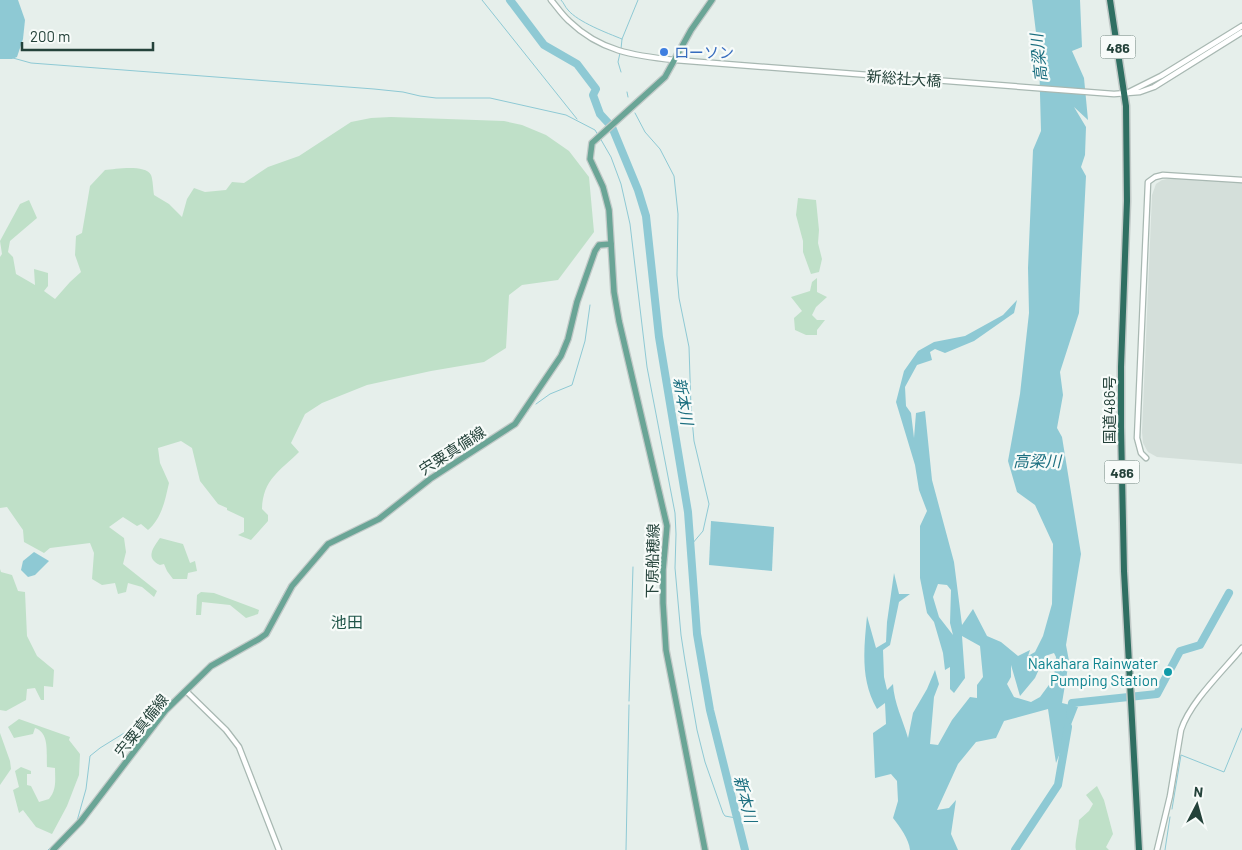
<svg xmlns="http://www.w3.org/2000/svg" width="1242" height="850" font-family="Barlow,'Noto Sans JP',sans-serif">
	<rect width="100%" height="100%" fill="#e6efeb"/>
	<polygon fill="#d4dfda" points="1172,178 1242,182 1242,464 1157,457 1148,452 1143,443 1142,432 1152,195 1156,184 1162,180"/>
	<g fill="#bfe0c8">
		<path d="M391,117l113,4 18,4 24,10 23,16 20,26 5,55 -36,48 -36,5 -13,10 -3,53 -22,14 -53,9 -64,14 -45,18 -17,11 -14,29 8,9c-19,19 -36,27 -37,57l6,6v6l-17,19 -13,-5 6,-3v-14l-17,-8v-2l-9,-4 -18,-23 -8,-33 -11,-7 -23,7 2,15 9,20c-4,17 -7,35 -21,47l-7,-6 -4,2 -14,-9 -14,10 15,11 2,14 -3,12 34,27 -3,6 -12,-10 -14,-4 -2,9 -8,2 -3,-11 -13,2 -10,-6 2,-26 -4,-10 -40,5 -6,5 -20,-11 -1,-12 -16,-23 -7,1v-251l2,-3 -2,-13 20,-37 9,-4 8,18 -27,23 -2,11 5,5 3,17 19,11 -1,-16 14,4v13l-4,5 11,8 15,-17 11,-10 -6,-17 1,-19 6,-3 8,-47 15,-16c11,-1 40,-6 46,5 2,5 2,14 3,20l15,9 13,13 5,-18 7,-11 11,4 21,-2 6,-8 12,1 24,-16 31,-11 52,-34 20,-4z"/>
		<polygon points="798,198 816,200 819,230 818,243 822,259 819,272 811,274 803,252 803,241 796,215"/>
		<polygon points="817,278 817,292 827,297 816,307 812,315 817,320 825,320 817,330 817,335 806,335 795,330 794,318 802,311 791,297 810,291 812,282"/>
		<path d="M160,538l23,6 7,19 5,-2 2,10 -9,2 -1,6h-14l-6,-8 -3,-7 -4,1c-15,-7 -7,-17 0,-27z"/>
		<polygon points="0,569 1,572 12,575 18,591 25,592 27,636 37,656 54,670 53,687 44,686 44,700 41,700 35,688 27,689 26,700 6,711 0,710"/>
		<polygon points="201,592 214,593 259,610 258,614 246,618 230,605 202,602 201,615 196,615 197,595"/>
		<path d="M19,719l51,18 -1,3 11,14 -1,21 -12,31 -15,28 -16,-7 -13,-17 -4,3 -6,-23 6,-3 -4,-16 6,-4 10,4v3h-4v11l4,1 8,16 10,-3c8,-10 6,-19 6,-31l-8,-1c-1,-14 3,-34 -12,-39l-2,6 -19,4 -6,-11z"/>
		<polygon points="0,733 10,761 11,769 0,785"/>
		<path d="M1097,786l7,14 9,34 -7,13 3,3h-33c-2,-6 3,-22 3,-30l10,-9 4,-7 -7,-9z"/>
	</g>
	<g fill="#8ec9d4" fill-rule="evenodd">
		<polygon points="0,0 18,0 25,20 23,39 17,57 12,59 0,59"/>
		<path d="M1032,0h48l2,47 -10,4 12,27 4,42 -14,-13 12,20 -1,28 -4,12 5,9 -7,137 -19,59 3,23 -6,33 5,9 19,117 -15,91 3,16 -7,42 16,4 -22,56 -8,-54 -44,12 -8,17 -20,4 -18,22 -21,46 12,-2 7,-8 -5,34 7,16h-48c-1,-11 -10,-23 -17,-32l5,-17 -1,-20 -6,-7 -16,4 -2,-45 13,-9 -1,-21 -8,6c-17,-29 -13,-61 -10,-93l9,32 10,-6 1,-20 7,-49 5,21h11l-11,8 -9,43 -7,5 1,27 3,13 6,-6c1,19 10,36 15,54l5,-25 14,-24 8,-19 4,14 -5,13 -4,47 8,1 14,-25 18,-23 7,1v-13l6,-8 -3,-31 -18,-10 3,42 -11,15 -4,-4v-22l-5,3 -2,-17 -9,-31 -7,-9 -7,-35v-52l7,-15 -8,-21 -4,-25 -19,-63 8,-31 14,-20 16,-9 31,-6 38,-21 14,-15 -3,13 -40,28 -29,12 -10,-4 -5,3 2,8 -15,5 -12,22 1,19 5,7 3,25 2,-25 9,-2 7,69 22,82 8,63 11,-16 14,27 14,6 17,14 12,-6 -2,6 7,-4 8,-16 9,-32 1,-60 -18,-39 -18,-13 -9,-31 12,-67 9,-81 -1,-45 5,-118 8,-19 -2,-74zM938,584l9,1 4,5 -1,33 3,12 -14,-18 -6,-20zM1054,653l2,4 -2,21 -14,19 -9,5 -17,-5 -7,-13 4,-7v-12l9,31 15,-18 10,-22z"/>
		<polygon points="711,521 774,527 772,571 709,565"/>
		<polygon points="34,552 49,561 35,575 28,577 21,570 23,561"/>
	</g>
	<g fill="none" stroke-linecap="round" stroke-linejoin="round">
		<g stroke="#8ec9d4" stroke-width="1">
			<polyline points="482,0 577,119"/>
			<path d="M561,0c3,3 4,7 7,10 10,12 39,23 54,29"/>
			<polyline points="621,49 622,39 638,0"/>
			<polyline points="620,53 618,62 621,72"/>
			<polyline points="13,58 31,63 374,89 403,92 420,96 436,98 490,98 566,115 595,130 598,135"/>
			<polyline points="627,92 628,97"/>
			<polyline points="635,113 645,132 660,149 674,176 678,214 677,275 679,298 689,347 691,408 694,441 709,504 703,531 692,544"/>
			<polyline points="600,138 611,157 621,184 630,224 647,367 675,513 676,534 675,568 681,635 685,661 697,730 705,762 723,813 725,816 736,818"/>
			<polyline points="536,404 550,394 572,385 585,341 590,305"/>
			<polyline points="527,411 528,411"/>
			<polyline points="418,485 425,480"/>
			<polyline points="275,611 286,590 303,569"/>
			<polyline points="629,701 633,567"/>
			<polyline points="1172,809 1181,755 1224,772 1242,728"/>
			<polyline points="77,821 86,789 90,756 100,748 163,709"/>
			<polyline points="48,850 74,824"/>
			<polyline points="626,850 629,705"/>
			<polyline points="1165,850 1170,817"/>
		</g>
		<g stroke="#8ec9d4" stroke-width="8">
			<polyline points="510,0 544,45 577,64 596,89 593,95 600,114 612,127 638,190 646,216 659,337 688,512 697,634 710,710 745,850"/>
			<polyline points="1070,715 1072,703 1157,694 1180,651 1200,645 1229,593"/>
			<polyline points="1015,850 1058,785 1068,727"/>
		</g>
		<g stroke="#a8b8b2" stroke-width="7">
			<g id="minor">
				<path d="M551,0c6,7 11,15 18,21 31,30 65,35 106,39l439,34 26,-2 14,-5 88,-55"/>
				<polyline points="1127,93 1161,76 1242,26"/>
				<polyline points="1146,458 1141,453 1137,438 1148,182 1155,177 1163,175 1242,180"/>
				<polyline points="186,691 226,730 239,747 279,850"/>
				<path d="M1157,850l13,-54 11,-66c9,-28 42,-59 61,-82"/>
			</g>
		</g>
		<g stroke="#c2cac8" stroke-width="8">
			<g id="major">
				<polyline points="53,850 81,821 165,711 211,666 259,639 266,634 292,586 328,544 379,519 430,479 515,424 561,356 568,339 577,302 595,251 599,245 611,244"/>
				<polyline points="705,850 666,650 663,603 663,570 667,526 619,321 614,292 609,210 603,187 590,159 592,143 665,77 691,30 712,0"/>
			</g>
		</g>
		<g stroke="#c2cac8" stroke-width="9">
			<polyline id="highway" points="1110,0 1126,106 1127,201 1121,367 1121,427 1124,571 1139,850"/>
		</g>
		<use href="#minor" stroke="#fff" stroke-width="4.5"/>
		<use href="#major" stroke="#6aa596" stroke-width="5.5"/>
		<use href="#highway" stroke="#2f6f62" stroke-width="6"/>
	</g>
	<circle fill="#3f7fe0" stroke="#f7fbf9" stroke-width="2" cx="664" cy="52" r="5"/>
	<circle fill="#0f9aa8" stroke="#f7fbf9" stroke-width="2" cx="1168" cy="672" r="5"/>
	<g text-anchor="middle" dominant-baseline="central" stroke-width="4.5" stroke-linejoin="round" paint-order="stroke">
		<g fill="#f7fbf9" stroke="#637a73" stroke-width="1">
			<rect x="1100.5" y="35.5" width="35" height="23" rx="4"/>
			<rect x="1104.5" y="460.5" width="35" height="23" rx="4"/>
		</g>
		<g font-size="14" font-weight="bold" fill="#24423a">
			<text x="1118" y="47">486</text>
			<text x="1122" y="472">486</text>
		</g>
		<g font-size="15" fill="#366cbe" stroke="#f7fbf9" text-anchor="start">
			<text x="674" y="52">ローソン</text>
		</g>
		<g font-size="15" fill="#24423a" stroke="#f7fbf9">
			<text transform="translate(904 78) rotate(4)">新総社大橋</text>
			<text transform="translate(1109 410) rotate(-90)">国道486号</text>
			<text transform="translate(452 450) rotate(-33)">宍粟真備線</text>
			<text transform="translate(652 561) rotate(-89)">下原船穂線</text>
			<text transform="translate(141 725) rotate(-51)">宍粟真備線</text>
		</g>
		<g font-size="15" fill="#0d838f" stroke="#f7fbf9" text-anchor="end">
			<text x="1158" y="663">Nakahara Rainwater<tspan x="1158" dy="17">Pumping Station</tspan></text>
		</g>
		<g font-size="16" font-style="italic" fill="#1c6f80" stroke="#f7fbf9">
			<text transform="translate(1038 58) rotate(-96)">高梁川</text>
			<text transform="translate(684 401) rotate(80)">新本川</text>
			<text x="1037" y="460">高梁川</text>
			<text transform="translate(746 799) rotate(76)">新本川</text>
		</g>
		<g font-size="16" fill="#1f5548" stroke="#f7fbf9">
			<text x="347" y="621">池田</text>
		</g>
	</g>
	<g transform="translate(1197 805) rotate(6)" stroke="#f7fbf9" stroke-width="4" paint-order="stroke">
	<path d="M0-4L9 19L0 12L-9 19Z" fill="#24423a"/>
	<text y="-8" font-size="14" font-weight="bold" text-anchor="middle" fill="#24423a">N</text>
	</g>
	<path d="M22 42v8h131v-8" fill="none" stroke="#24423a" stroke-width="2.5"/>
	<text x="30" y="42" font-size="15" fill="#24423a" stroke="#f7fbf9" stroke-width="4" paint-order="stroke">200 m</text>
</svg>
